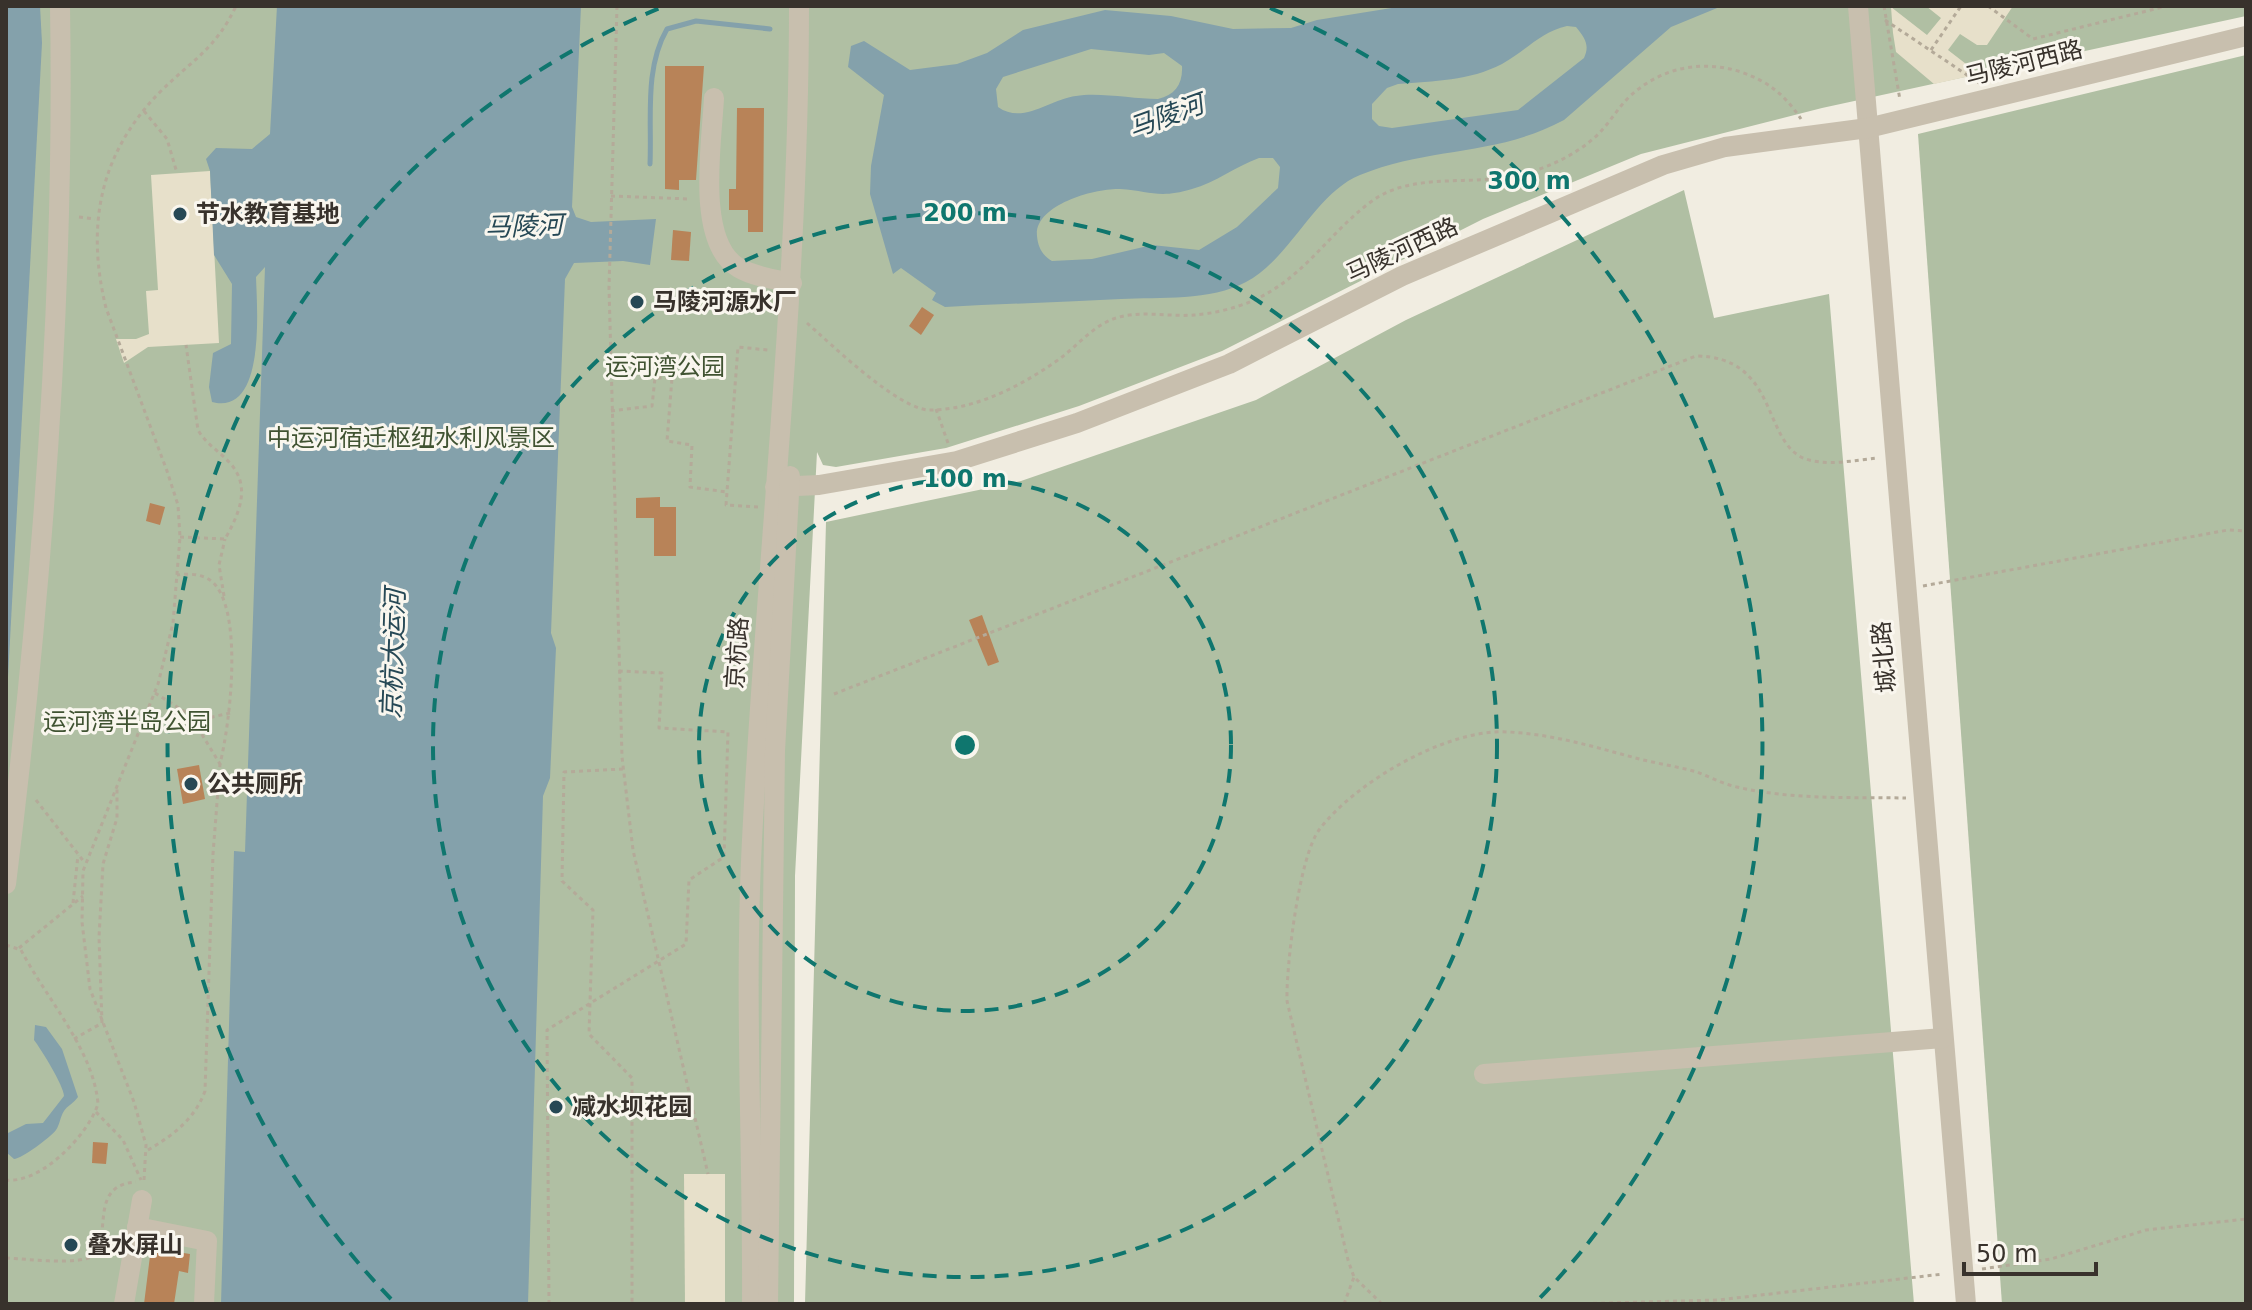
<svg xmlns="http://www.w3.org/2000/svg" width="2252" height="1310" font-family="'DejaVu Sans','Noto Sans SC',sans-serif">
	<rect width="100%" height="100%" fill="#f1ede1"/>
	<g fill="#b0bfa3">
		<polygon points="6,6 2246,6 2246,16 1822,108 1641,154 1483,219 1222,351 1079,406 946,448 836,467 823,465 817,452 795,876 794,1304 6,1304"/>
		<polygon points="2246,55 2246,1304 2002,1304 1918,134"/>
		<polygon points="1684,190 1714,318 1829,294 1914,1304 805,1304 826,522 1021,481 1256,400 1406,320"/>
	</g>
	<g fill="#e7e0ca">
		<polygon points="1926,6 2013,6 1987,45 1977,45 1960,34 1948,50 1979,74 1934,84 1896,52 1893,33 1891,7 1927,35 1941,18"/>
		<polygon points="210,171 219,343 148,347 124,363 116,339 136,339 149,334 146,291 158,290 151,175"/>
		<polygon points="684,1174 725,1174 725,1304 685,1304"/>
	</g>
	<g fill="#84a1ab" fill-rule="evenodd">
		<polygon points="6,6 40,6 42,43 6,715"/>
		<path d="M277,6h304l-9,201 4,10 15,5 65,-3 -6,46 -27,-4 -49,2 -9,16 -14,354 5,15 -6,130 -7,18 -15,508h-307l13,-453 11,1 20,-585 -9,10c1,32 10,139 -44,125l-3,-15 4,-34 18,-9 1,-60 -18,-29 -4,-84 -4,-12 10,-11 36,1 18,-15z"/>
		<path d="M1404,6h318l-51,21 -107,93c-69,37 -133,26 -204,55 -45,18 -69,83 -114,107 -35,19 -87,15 -125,17 -59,3 -118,5 -176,8l-13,-7 4,-7 -35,-25 -8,6 -23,-80 1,-28 13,-71 -36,-28 3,-21 13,-5 46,29 47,-6 30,-11 36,-23 82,-20 66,6 62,13 58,-1 26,-8zM1567,26l9,1c9,11 14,18 8,31l-66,52 -126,18 -13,-2 -7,-7v-15l15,-16 11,-4c36,-3 71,-3 104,-20 24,-13 38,-32 65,-38zM1091,49l58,6 15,-2 18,13c1,18 -7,29 -24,33 -25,0 -59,-7 -82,-3 -26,3 -53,29 -78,11l-2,-18 7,-12zM1259,158h14l7,9 -2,21 -41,39 -38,23 -47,-5 -60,14 -40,2c-10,-6 -14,-14 -15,-25 -3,-31 58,-48 83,-47 30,2 39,10 72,0 23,-6 44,-23 67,-31z"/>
		<path d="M35,1025l11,2 16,22 16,48c-4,6 -11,9 -14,14 -4,6 -4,13 -8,19 -5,7 -35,29 -42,29l-8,-7v-18l20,-10 17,-1 21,-27c0,-10 -23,-47 -30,-56z"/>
	</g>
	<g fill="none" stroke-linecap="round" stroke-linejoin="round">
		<path stroke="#84a1ab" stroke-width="5" d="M650,164c2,-45 -6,-95 17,-135l29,-8 74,8"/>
	</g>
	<g fill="#b88358">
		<polygon points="665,66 704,66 696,180 679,180 679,190 665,189"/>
		<polygon points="737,108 764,108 763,232 748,232 748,210 729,210 729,189 736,189"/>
		<polygon points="673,230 691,232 689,261 671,260"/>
		<polygon points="922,307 934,315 921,335 909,326"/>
		<polygon points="660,497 660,507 676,507 676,556 654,556 654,518 636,518 636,498"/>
		<polygon points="150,503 165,507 160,525 146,521"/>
		<polygon points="982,615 999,662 988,666 969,620"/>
		<polygon points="199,765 205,799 183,804 177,769"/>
		<polygon points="93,1142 108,1143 106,1164 92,1163"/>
		<polygon points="151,1248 190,1254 188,1273 179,1271 174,1304 144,1304"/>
	</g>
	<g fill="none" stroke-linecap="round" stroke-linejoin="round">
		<g stroke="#b4aa99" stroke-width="3" stroke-dasharray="4 4" stroke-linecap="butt">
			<polyline points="617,6 609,288 622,757 633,850 708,1174"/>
			<polyline points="1884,6 1900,100"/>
			<polyline points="1988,6 2033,39 2167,6"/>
			<polyline points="1885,20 1979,83"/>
			<polyline points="1931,50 1961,6"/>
			<polyline points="144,111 167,139 177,173"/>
			<polyline points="611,196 690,199"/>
			<polyline points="79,217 95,219"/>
			<path d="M807,323c24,21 91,86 122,87 48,0 96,-26 133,-53 17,-13 32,-32 54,-39 25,-8 52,-1 78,-3 18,-1 42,-7 58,-14 54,-24 75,-67 120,-100 44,-32 109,-12 159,-29 22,-7 45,-18 63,-34 14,-12 22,-28 35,-41 31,-29 72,-38 112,-25 28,10 43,22 60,47"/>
			<polyline points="936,409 948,443"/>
			<polyline points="611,411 652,406 655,378 672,378 667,441 692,445 690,487 727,492"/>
			<polyline points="758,507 726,505 738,347 768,350"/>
			<path d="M180,537l45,2c14,-25 27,-53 4,-77 -10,-11 -23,-18 -31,-32l-12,-85"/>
			<polyline points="1923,586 2228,530 2246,531"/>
			<polyline points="224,596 219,565 225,539"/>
			<path d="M155,693l35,22 30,49c10,-41 22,-142 -3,-177 -9,-13 -26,-14 -40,-12"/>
			<path d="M834,694l862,-338c82,1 66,83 107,102 22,9 53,2 75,0"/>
			<polyline points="195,721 230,713"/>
			<polyline points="623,769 564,772 562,881 593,910 589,1034 632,1078 632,1304"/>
			<polyline points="36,800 85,863"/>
			<polyline points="73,903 78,855"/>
			<path d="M6,945l15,5c25,48 73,101 77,154 -10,31 -57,80 -92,76"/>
			<polyline points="19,948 83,896"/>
			<polyline points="74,1039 102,1023 99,937 103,864 117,818 117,786"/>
			<polyline points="96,1112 123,1140 141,1180"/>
			<path d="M148,1150c24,-14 47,-31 57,-59l8,-237 7,-90"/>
			<path d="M144,1180l2,-35 -12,-43 -44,-113 -8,-67 1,-51 75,-187 15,-61 7,-86 -2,-32 -11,-34 -61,-163c-20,-82 -7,-154 54,-216 32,-32 55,-42 76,-86"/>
			<path d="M6,1258c25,1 69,8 91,-3 12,-28 -5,-70 39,-73"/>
			<polyline points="1982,1269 2051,1259 2146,1230 2246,1219"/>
			<polyline points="549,1304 547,1030 686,944 689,880 724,857 728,732 659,728 662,673 619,671"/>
			<polyline points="1344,1304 1354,1277"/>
			<path d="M1382,1304l-28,-27 -6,-17 -61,-259c-1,-34 12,-144 32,-171 36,-48 129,-102 189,-98 43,2 83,14 124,25 21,6 44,9 65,15 13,5 26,12 40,15 55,13 112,10 169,11"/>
			<polyline points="1569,1304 1718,1300 1943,1274"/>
		</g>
		<g stroke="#c8bfae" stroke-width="20">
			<polyline points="1858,6 1966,1304"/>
			<path d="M714,98c-2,43 -19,145 25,170 16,9 35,11 53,15"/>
			<polyline points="775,487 819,485 957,461 1077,423 1229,364 1402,276 1663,165 1725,147 1868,128 2246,36"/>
			<path d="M6,884c36,-289 59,-586 54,-878"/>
			<polyline points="1484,1074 1943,1038"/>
			<polyline points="137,1227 207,1241 204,1304"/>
			<polyline points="124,1304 142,1200"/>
			<path d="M752,1304c1,-154 -8,-309 0,-464 14,-278 47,-555 47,-834"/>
			<polyline points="768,1304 775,751 790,476"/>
		</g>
	</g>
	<g fill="none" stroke="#0f766e" stroke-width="4" stroke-dasharray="14 10">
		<circle cx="965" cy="745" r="266"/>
		<circle cx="965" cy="745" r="532"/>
		<path d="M391 1299A798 798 0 0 1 660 8M1270 8A798 798 0 0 1 1539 1299"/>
	</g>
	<g fill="#264855" stroke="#f9f6ee" stroke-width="3">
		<circle cx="180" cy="214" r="8"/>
		<circle cx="637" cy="302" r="8"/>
		<circle cx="191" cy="784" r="8"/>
		<circle cx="556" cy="1107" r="8"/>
		<circle cx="71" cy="1245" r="8"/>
	</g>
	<g text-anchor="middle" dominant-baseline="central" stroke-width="6" stroke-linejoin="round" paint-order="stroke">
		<g font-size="24" fill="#38322c" stroke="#f9f6ee">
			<text transform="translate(2024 63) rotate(-14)">马陵河西路</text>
			<text transform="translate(1402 250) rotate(-25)">马陵河西路</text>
			<text transform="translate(737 653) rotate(-86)">京杭路</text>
			<text transform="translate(1884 657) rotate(-95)">城北路</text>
		</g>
		<g font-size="24" font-weight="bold" fill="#38322c" stroke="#f9f6ee" text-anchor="start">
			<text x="196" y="214">节水教育基地</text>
			<text x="653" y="302">马陵河源水厂</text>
			<text x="207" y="784">公共厕所</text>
			<text x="572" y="1107">减水坝花园</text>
			<text x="87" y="1245">叠水屏山</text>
		</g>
		<g font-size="24" fill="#405332" stroke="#f9f6ee">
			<text x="665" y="367">运河湾公园</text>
			<text x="411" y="438">中运河宿迁枢纽水利风景区</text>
			<text x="127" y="722">运河湾半岛公园</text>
		</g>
		<g font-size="26" font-style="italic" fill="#264855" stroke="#f9f6ee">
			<text transform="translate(1166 116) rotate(-20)">马陵河</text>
			<text transform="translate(524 226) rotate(-2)">马陵河</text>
			<text transform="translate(393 654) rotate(-88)">京杭大运河</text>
		</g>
	</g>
	<circle cx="965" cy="745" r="12" fill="#0f766e" stroke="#f9f6ee" stroke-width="4"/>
	<g font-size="24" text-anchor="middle" font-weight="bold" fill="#0f766e" stroke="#f9f6ee" stroke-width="6" stroke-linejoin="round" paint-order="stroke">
		<text x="1529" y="189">300 m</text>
		<text x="965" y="221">200 m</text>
		<text x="965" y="487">100 m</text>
	</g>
	<rect width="2252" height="1310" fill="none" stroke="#38322c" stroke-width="16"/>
	<path d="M1964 1262v12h132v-12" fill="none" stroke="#38322c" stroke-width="4"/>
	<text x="1976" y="1262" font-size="24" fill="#38322c" stroke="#f9f6ee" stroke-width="6" paint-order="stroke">50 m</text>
</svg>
